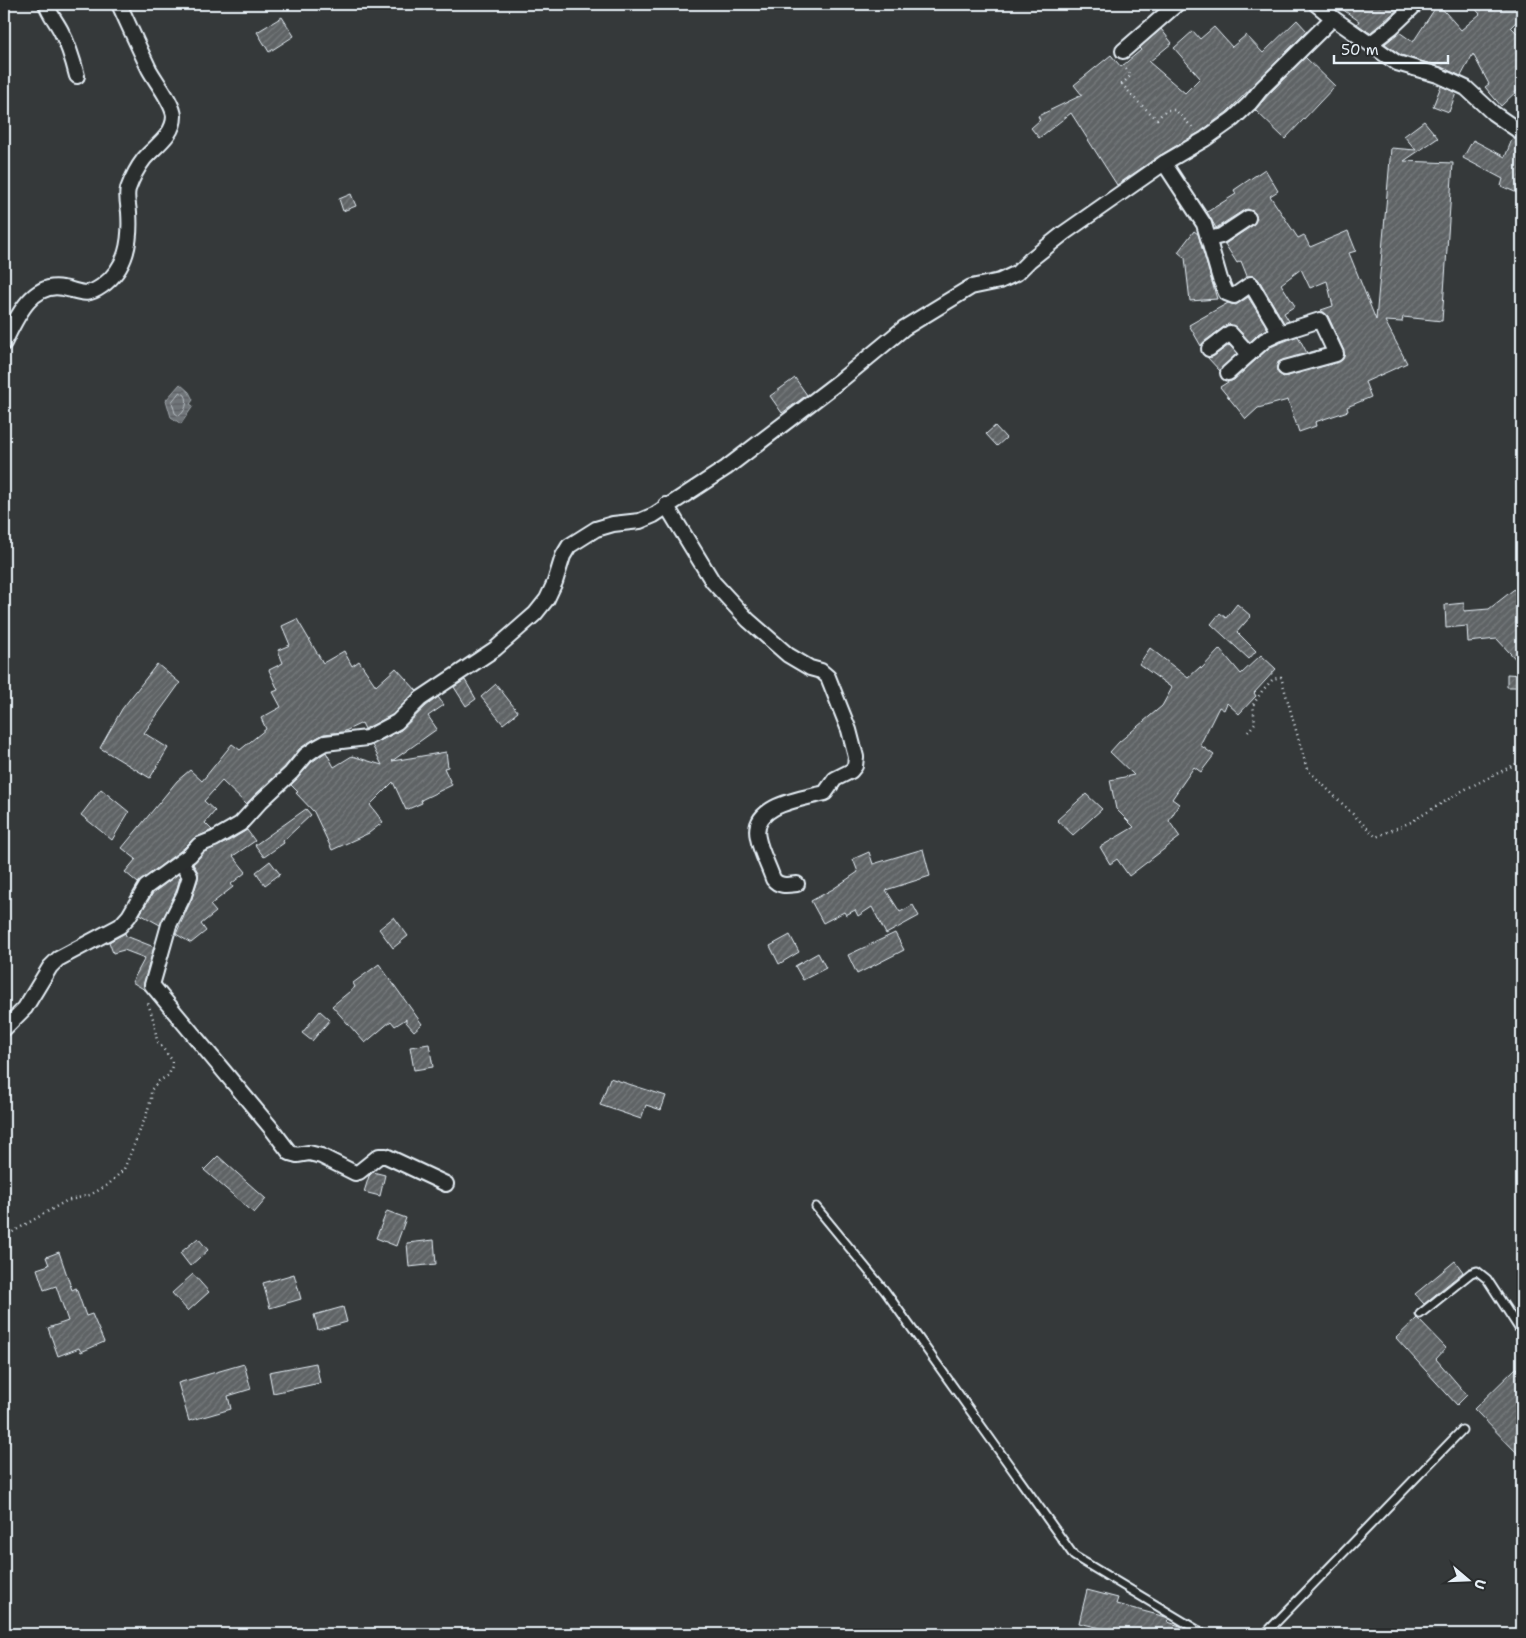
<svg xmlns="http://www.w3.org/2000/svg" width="1526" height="1638" font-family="'Shantell Sans',sans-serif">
	<defs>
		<pattern id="water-rules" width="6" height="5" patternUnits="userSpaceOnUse" patternTransform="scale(1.25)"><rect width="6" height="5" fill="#707579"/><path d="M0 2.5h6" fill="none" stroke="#5b5e62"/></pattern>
		<pattern id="building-hatch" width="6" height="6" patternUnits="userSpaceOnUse" patternTransform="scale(1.25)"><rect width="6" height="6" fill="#5f6365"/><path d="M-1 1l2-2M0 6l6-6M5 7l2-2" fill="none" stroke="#767a7c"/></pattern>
	</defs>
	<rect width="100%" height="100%" fill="#35393a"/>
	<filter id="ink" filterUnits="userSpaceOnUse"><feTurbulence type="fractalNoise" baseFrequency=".02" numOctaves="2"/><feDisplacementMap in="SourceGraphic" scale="10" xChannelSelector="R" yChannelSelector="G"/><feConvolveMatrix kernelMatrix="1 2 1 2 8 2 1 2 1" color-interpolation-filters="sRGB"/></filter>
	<g filter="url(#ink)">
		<polygon fill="url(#water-rules)" stroke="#a0a7ac" points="180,384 189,392 193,400 190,404 193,406 181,424 171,417 166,400"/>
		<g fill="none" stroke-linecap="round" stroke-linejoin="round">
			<path stroke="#b8bfc5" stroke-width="1" d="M180,392l5,3c4,7 0,17 -6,21l-4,-3 -3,-11z"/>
		</g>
		<g fill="url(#building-hatch)" stroke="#e8f1f8">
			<polygon points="1335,4 1404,4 1370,33 1357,24 1359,21"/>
			<polygon points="1438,4 1461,30 1480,14 1471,4 1522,4 1522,16 1511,27 1522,38 1522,86 1501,106 1485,87 1489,84 1473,54 1461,76 1440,67 1401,55 1385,44 1399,32 1413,42"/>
			<polygon points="282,17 294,36 269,52 257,32"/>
			<polygon points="1297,20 1307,31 1227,112 1200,132 1159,156 1117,185 1071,113 1039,138 1031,128 1040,120 1038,116 1082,95 1074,85 1111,55 1121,67 1141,50 1139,48 1161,29 1172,43 1149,62 1185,93 1200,78 1174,48 1193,31 1200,39 1214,27 1232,47 1246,35 1263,53"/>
			<polygon points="1305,57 1335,86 1285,139 1255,110 1269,94"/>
			<polygon points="1441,86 1456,93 1449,112 1433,106"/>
			<polygon points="1424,121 1438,138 1404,161 1453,163 1442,321 1403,317 1402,322 1385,321 1407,363 1365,382 1371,397 1347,407 1348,411 1315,422 1316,426 1299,432 1288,400 1258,408 1246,419 1220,387 1228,382 1234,380 1270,347 1298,336 1307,353 1278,362 1277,371 1283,377 1338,362 1343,359 1344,351 1328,316 1321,310 1333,306 1327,281 1310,288 1301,269 1281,284 1295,306 1284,313 1289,321 1284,323 1259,280 1255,276 1247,276 1241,261 1237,263 1225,244 1253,225 1257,218 1255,213 1248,209 1244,210 1216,228 1207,212 1236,194 1234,190 1265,169 1278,191 1270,196 1298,238 1304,235 1310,247 1348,231 1356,251 1349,253 1376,320 1391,148 1416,150 1404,136"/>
			<polygon points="1513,137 1522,142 1522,195 1501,186 1503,179 1463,158 1473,140 1505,157"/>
			<polygon points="351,194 356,206 343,211 339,199"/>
			<polygon points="1194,231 1198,234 1217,299 1190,301 1185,258 1178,252"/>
			<polygon points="1248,297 1268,329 1259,333 1250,342 1236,327 1228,324 1204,342 1201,346 1189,325 1228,303 1236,305"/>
			<polygon points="1229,345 1237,353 1220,371 1207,357 1214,356"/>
			<polygon points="795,378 807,395 782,413 770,396"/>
			<polygon points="995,426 1006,438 997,446 986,434"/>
			<polygon points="1522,583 1522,666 1497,639 1468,642 1467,626 1446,628 1445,605 1464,603 1464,611 1489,609"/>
			<polygon points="1237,604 1251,616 1237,632 1256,651 1249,659 1211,624 1220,613 1226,618"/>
			<polygon points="297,619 323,663 344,651 352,666 359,661 376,686 396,668 417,691 392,715 365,729 362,723 343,732 324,734 311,741 299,749 285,767 246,804 222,781 204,801 215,811 205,823 212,830 193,839 184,848 138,883 125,872 136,859 122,848 177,781 190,770 202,781 232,744 240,750 266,729 261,718 281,707 273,692 278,690 269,670 283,663 278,650 290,645 282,626"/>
			<polygon points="1150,648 1188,678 1200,667 1201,669 1220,649 1241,674 1261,655 1276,669 1254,693 1256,696 1239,714 1227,703 1224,710 1219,707 1200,745 1214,755 1201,772 1194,767 1172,799 1179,804 1169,821 1180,837 1129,876 1117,859 1110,864 1100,847 1134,827 1116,809 1110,780 1134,775 1110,752 1119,742 1162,706 1172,688 1139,664"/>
			<polygon points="157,664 180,683 144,733 168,748 150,778 100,748 122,709"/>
			<polygon points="1507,674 1522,675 1522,687 1507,687"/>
			<polygon points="465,680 476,699 466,706 454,687"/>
			<polygon points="496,684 518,712 503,724 481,697"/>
			<polygon points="438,697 444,705 428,716 437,729 392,761 446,752 448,767 444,768 452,785 421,800 422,803 406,810 393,782 370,805 383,822 369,833 332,850 314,812 296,793 298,792 291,785 312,762 326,752 334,767 352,756 382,765 372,745 401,730 426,706"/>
			<polygon points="101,789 129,812 112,840 81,815"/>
			<polygon points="1086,794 1102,809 1073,835 1057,820"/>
			<polygon points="306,809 311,815 283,841 284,843 264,857 255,845"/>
			<polygon points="247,830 255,841 233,856 246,872 231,884 233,887 210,905 216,912 201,924 206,931 191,943 176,934 192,898 198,879 198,872 193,864 204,852 227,842"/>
			<polygon points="923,849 930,876 886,890 900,912 913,905 919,916 886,934 872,907 858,916 855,910 846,915 844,912 823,923 811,901 833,889 858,872 853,859 869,852 873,864"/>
			<polygon points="270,861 280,874 265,885 256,872"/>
			<polygon points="178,874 180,877 176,892 160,925 140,914 153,893"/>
			<polygon points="394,917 408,936 393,948 379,929"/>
			<polygon points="125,933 126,936 154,947 144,983 145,990 132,982 145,958 124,950 113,953 109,942"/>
			<polygon points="895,933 904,950 857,974 848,955"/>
			<polygon points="790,935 799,952 779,964 770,946"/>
			<polygon points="818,953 826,968 803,980 795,966"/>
			<polygon points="379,964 422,1024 414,1031 406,1022 406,1019 395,1026 391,1021 365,1043 332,1006 355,987 353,983"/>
			<polygon points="320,1011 330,1020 312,1041 302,1033"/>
			<polygon points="429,1044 433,1067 414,1070 410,1047"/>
			<polygon points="610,1078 666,1096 661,1110 646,1105 641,1119 600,1105"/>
			<polygon points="218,1156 266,1199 254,1213 204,1170"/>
			<polygon points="373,1172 385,1175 380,1196 364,1192 369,1176"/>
			<polygon points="387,1211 406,1218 396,1246 376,1238"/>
			<polygon points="198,1238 208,1250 190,1266 180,1253"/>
			<polygon points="434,1240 436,1264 409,1267 407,1243"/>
			<polygon points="59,1252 72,1290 76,1288 86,1316 92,1314 104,1342 81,1352 79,1348 58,1356 48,1328 68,1321 56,1286 44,1290 37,1269 49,1265 46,1257"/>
			<polygon points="1455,1261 1463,1272 1424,1304 1415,1294"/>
			<polygon points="193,1274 209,1292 188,1311 172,1293"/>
			<polygon points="294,1274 301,1299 270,1308 263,1283"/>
			<polygon points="343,1307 347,1322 318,1330 314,1315"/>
			<polygon points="1417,1318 1446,1348 1436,1359 1467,1395 1457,1405 1396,1338"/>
			<polygon points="316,1363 320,1383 273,1393 269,1372"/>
			<polygon points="244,1364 251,1389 228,1396 231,1409 189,1421 178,1383"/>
			<polygon points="1516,1368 1522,1374 1522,1458 1474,1409"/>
			<polygon points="1087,1590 1118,1598 1116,1604 1166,1617 1169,1619 1168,1622 1180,1626 1194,1634 1127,1634 1079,1623"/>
		</g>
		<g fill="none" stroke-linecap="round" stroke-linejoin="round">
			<g stroke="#e8f1f8" stroke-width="11">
				<g id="service">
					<polyline points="816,1207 885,1291 1074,1556 1204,1634"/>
					<polyline points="1420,1314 1471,1273 1477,1271 1487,1279 1522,1333"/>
					<polyline points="1265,1634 1462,1430"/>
				</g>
			</g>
			<g stroke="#e8f1f8" stroke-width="18">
				<g id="minor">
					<path d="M46,4c4,11 10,17 15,27 8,15 12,29 16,45"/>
					<polyline points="1316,4 1333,18 1397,63 1438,75 1466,88 1493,113 1522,133"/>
					<polyline points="1371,43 1392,27 1414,6"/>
					<polyline points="1123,51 1177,4"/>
					<polyline points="1164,163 1204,224 1220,279 1226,293 1234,296 1251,284 1280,333 1320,320 1336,354 1285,368"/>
					<polyline points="1209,239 1221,236 1248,218"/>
					<path d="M4,343c11,-22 27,-62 59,-55 17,3 22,10 39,-2 25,-18 29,-45 27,-74 -1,-8 -3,-16 -1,-23 4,-11 9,-21 16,-30 11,-13 30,-24 30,-43 -1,-13 -18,-34 -25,-47 -10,-21 -20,-43 -30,-65"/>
					<polyline points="1209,349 1230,333 1249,354"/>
					<polyline points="1228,373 1265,340 1280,333"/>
					<path d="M666,505l47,77 35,38 40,35 22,13 11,3 7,6 21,53 7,27 -1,9 -4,5 -16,8 -10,14c-24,6 -75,12 -67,45 2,12 11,29 15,41 6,8 15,6 24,5"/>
					<polyline points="181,862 190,876 184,895 169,925 152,985 271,1128 290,1153 297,1155 309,1153 321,1156 355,1173 359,1172 379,1156 386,1156 446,1184"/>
					<polyline points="4,1029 25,1008 50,967 58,959 120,926 129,916 146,887 190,855 199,845 214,839 240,824 260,802 291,773 306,755 316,748 325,743 367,738 397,722 420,699 495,649 535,614 547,599 555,582 563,556 569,546 596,529 613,524 640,521 654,515 726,468 841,380 904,328 971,287 1000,281 1017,273 1030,260 1064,233 1164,163 1205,139 1233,119 1250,103 1262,88 1333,18"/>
				</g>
			</g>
			<g stroke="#e8f1f8" stroke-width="2.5" stroke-dasharray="1 4" stroke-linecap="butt">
				<polyline points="1123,65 1131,75 1122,84 1137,101 1157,119 1166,110 1175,110 1195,130"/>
				<polyline points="1248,732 1255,723 1253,705 1262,691 1273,679 1281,677 1307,769 1376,837 1411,822 1462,791 1522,761"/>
				<polyline points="4,1237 66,1201 90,1195 108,1185 124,1169 146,1116 151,1099 151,1090 159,1081 169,1075 172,1066 172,1060 157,1041 154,1022 148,1003"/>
			</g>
			<use href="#service" stroke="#2a2d2e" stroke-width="7"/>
			<use href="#minor" stroke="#2a2d2e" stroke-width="14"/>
		</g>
	</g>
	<rect width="1526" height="1638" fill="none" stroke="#2a2d2e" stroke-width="20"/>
	<rect x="10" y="10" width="1506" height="1618" fill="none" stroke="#e8f1f8" stroke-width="2" filter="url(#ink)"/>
	<g transform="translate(1468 1580) rotate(109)" stroke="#2a2d2e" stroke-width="4" paint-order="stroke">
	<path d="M0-4L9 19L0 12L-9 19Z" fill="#e8f1f8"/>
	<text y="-8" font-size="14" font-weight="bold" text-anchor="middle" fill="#e8f1f8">U</text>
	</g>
	<path d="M1334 55v8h114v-8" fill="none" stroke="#e8f1f8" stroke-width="2.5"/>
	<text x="1341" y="55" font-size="15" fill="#e8f1f8" stroke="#2a2d2e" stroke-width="4" paint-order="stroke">50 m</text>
</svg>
